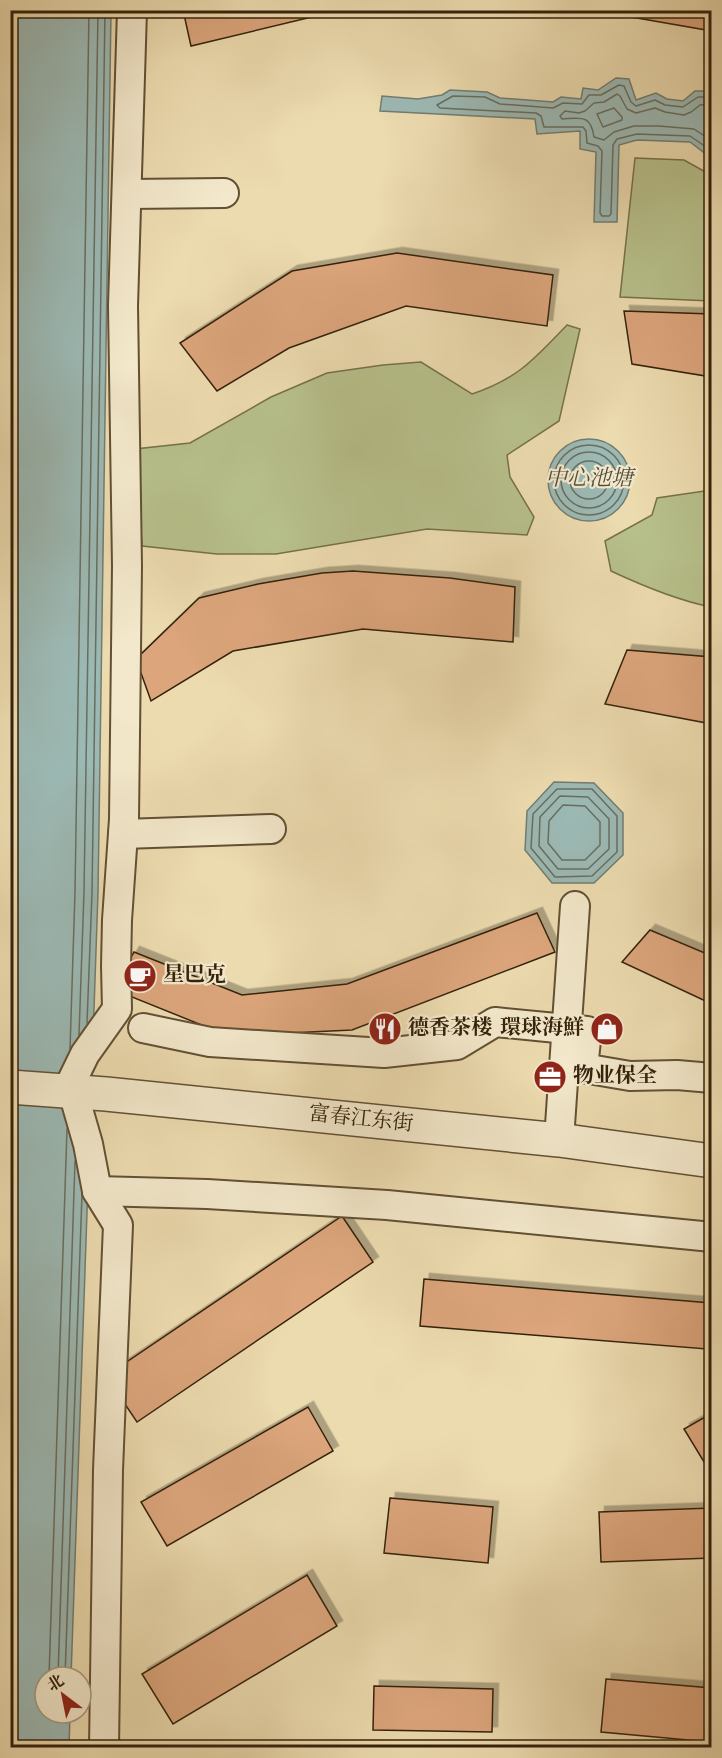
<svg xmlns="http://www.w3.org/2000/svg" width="722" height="1758" font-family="'Sorts Mill Goudy','Noto Serif SC',serif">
	<defs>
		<filter id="shadow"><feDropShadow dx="5.5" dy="-5.5" stdDeviation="0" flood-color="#0004"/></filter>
	</defs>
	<rect width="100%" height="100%" fill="#ecdbaf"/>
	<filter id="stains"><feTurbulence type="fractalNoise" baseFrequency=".00333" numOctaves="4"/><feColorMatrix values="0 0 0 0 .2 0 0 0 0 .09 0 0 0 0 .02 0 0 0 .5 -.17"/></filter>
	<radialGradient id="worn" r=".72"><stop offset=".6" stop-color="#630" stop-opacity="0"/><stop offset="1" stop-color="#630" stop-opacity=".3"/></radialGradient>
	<g fill="#b7c08b" stroke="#76714b" stroke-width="1.5">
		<polygon points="635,158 684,160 711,175 711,301 620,297"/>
		<path d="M567,325l13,4 -21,92 -52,34 3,22 24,40 -7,18 -100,-6 -151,25h-59l-75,-8 -7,-97 55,-6 81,-46 56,-24 56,-8 38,-3 51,32c46,-15 63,-36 95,-69z"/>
		<path d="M711,490v117c-35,-7 -68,-21 -100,-36l-6,-30 47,-26 5,-17z"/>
	</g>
	<g fill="#9cb9b4" stroke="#727d70" stroke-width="1.5">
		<polygon points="11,11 111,11 98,893 71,1677 45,1677 45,1713 70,1713 69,1747 11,1748"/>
		<polygon points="616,78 629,79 636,100 656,93 667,99 683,101 695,91 712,91 711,158 690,142 637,140 619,145 617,222 594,222 596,152 580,149 580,131 537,134 535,119 380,111 382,96 418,99 442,95 450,90 487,92 500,98 553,102 561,97 581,99 583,88 598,90"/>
		<circle cx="589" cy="480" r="41"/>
		<polygon points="554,782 594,783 623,813 623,855 594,883 552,883 525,850 527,811"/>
	</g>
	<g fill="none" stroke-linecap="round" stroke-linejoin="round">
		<g stroke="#686e60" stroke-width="1.5">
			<polyline points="712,97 698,97 683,107 665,105 655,100 636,106 631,102 624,86 619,85 601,95 589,95 582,104 563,103 553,108 500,104 485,97 453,96 437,105 440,108 536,113 541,116 544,127 583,127 586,131 587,143 598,146 602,151 600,213 602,216 609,216 611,214 613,145 617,139 637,134 690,136 712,151"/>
			<path d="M712,104l-12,1 -9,7 -7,3 -19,-3 -10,-4 -19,5 -9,-4 -7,-13 -3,-2 -13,8 -10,1 -9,8 -6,2 -14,-2 -5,5 2,3c18,-1 29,-5 32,18l10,3 10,-8 20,-6h25l35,3 18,12"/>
			<polygon points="614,108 622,117 622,120 603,127 597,114"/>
			<circle cx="589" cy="480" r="35"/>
			<circle cx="589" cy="480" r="28"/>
			<circle cx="589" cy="480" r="19"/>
			<polygon points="557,789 592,789 617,816 617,852 592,876 555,877 531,848 533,814"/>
			<polygon points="560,796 588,797 609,819 609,849 588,869 558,869 539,846 540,817"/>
			<polygon points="563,805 585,806 600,822 600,845 585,860 562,860 548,843 549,821"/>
			<polyline points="87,1023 92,893 105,10"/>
			<polyline points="79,1035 84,892 98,10"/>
			<polyline points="70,1049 75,892 89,10"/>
			<polyline points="49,1677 67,1129"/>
			<polyline points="58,1677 75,1161"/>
			<polyline points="65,1677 82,1194"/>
		</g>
	</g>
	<g fill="#dca57c" stroke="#34220b" stroke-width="1.5" filter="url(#shadow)">
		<polygon points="183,10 341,10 191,46"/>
		<polygon points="591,10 712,10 712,31"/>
		<polygon points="397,253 553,275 547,326 406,306 289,348 217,391 180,343 292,271"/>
		<polygon points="624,311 712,314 712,377 632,364"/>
		<polygon points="353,571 450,578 515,587 513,642 363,629 233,651 151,701 136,659 199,598 258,584 322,573"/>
		<polygon points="627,650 712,657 712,724 605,704"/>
		<polygon points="537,913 555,952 352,1030 229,1036 112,989 134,952 242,995 347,984"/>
		<polygon points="650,930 712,956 712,1004 622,962"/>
		<polygon points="342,1216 373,1262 137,1422 106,1376"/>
		<polygon points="424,1279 711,1303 707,1349 420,1326"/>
		<polygon points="308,1407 333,1451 167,1546 141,1502"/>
		<polygon points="712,1413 712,1475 684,1429"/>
		<polygon points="390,1498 493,1507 488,1563 384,1553"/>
		<polygon points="712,1508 712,1558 601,1562 599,1512"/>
		<polygon points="307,1575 337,1626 173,1724 142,1674"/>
		<polygon points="606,1679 712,1688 710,1742 601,1732"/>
		<polygon points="374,1686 493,1689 492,1732 373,1730"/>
	</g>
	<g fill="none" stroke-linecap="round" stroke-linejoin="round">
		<g stroke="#625034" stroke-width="32">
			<g id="minor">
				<polyline points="127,194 224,193"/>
				<polyline points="123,834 271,829"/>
				<polyline points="143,1028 210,1042 384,1053 457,1045 495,1022 587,1031 583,1068 630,1076 677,1075 712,1078"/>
				<polyline points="67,1091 85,1054 117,1009 116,966 117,920 124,819 127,566 123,306 132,10"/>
				<polyline points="73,1092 88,1144 97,1191 118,1225 108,1470 104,1748"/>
				<polyline points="559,1140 575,906"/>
				<polyline points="97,1191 207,1194 387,1205 712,1237"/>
			</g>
		</g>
		<g stroke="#625034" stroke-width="36">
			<polyline id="tertiary" points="10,1087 106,1094 559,1140 712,1161"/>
		</g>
		<use href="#minor" stroke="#f3e8cb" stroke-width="28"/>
		<use href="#tertiary" stroke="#f3e8cb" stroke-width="33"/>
	</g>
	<defs>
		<g id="cafe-disc" transform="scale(1.725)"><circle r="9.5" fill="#8f2418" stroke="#f3e8cb"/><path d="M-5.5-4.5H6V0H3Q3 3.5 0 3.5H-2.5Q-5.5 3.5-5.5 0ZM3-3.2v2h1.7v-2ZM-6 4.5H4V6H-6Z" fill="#fff"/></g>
		<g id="restaurant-disc" transform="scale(1.725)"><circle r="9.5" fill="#8f2418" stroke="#f3e8cb"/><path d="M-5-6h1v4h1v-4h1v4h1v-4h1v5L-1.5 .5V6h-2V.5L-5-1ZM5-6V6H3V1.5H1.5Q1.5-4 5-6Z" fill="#fff"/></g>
		<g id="shop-disc" transform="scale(1.725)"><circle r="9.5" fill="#8f2418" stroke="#f3e8cb"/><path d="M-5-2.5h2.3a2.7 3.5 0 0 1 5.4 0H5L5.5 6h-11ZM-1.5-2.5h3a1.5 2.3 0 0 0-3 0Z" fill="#fff"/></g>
		<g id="office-disc" transform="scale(1.725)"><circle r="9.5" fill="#8f2418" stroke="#f3e8cb"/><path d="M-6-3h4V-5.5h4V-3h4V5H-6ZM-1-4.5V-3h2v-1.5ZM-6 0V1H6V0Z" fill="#fff"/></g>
	</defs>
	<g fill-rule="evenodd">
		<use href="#cafe-disc" x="140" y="976"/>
		<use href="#restaurant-disc" x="385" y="1029"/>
		<use href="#shop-disc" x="607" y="1029"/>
		<use href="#office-disc" x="550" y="1077"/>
	</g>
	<g text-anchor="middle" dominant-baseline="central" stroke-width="4.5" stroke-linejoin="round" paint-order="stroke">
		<g font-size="21" font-weight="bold" fill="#34220b" stroke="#f3e8cb" text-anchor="start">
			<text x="163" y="976">星巴克</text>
			<text x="408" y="1029">德香茶楼</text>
			<text x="584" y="1029" text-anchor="end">環球海鮮</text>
			<text x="573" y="1077">物业保全</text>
		</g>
		<g font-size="21" fill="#34220b" stroke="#f3e8cb">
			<text transform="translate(361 1120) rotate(6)">富春江东街</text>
		</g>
		<g font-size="22" font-style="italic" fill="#534f3e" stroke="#f3e8cb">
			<text x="589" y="480">中心池塘</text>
		</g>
	</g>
	<rect width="722" height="1758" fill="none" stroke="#ecdbaf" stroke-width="36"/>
	<rect x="12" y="12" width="698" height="1734" fill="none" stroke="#34220b" stroke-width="3"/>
	<rect x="18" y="18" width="686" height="1722" fill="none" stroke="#34220b" stroke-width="1.5"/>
	<g transform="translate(63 1695) rotate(328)"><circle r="28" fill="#f3e8cb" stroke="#a7997e" stroke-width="1.5"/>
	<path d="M0-4.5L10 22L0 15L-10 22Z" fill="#8f2418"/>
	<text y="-9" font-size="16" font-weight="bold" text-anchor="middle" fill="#34220b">北</text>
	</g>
	<rect width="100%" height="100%" filter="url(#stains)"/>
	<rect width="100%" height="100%" fill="url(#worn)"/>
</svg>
